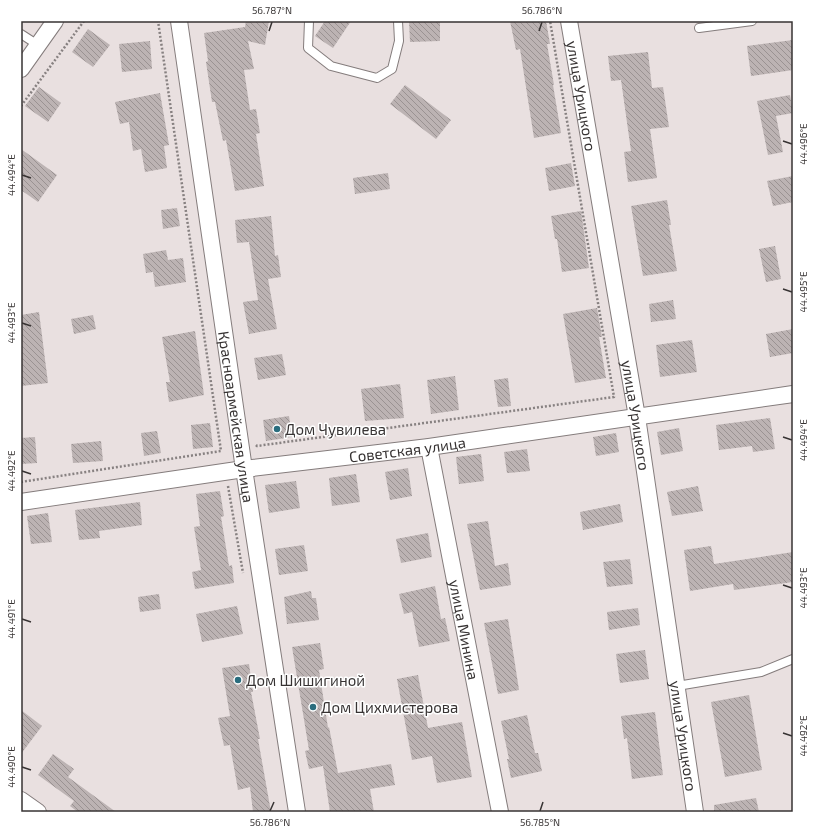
<svg xmlns="http://www.w3.org/2000/svg" width="814" height="833" font-family="'Exo 2',sans-serif">
	<defs>
		<pattern id="building-back-hatch" width="6" height="6" patternUnits="userSpaceOnUse"><rect width="6" height="6" fill="#bcb3b3"/><path d="M-1 5l2 2M0 0l6 6M5-1l2 2" fill="none" stroke="#9a9292"/></pattern>
	</defs>
	<rect width="100%" height="100%" fill="#e9e0e0"/>
	<g fill="url(#building-back-hatch)">
		<polygon points="246,21 269,21 265,45 248,41 254,69 244,70 250,110 256,109 260,133 256,134 264,186 235,191 226,140 223,141 215,102 212,102 206,62 208,61 204,33 245,27"/>
		<polygon points="325,21 351,21 333,48 315,36"/>
		<polygon points="409,21 440,21 440,41 410,42"/>
		<polygon points="510,21 546,21 550,44 547,44 554,85 553,85 561,133 534,138 520,49 516,50"/>
		<polygon points="88,29 110,45 93,67 72,52"/>
		<polygon points="793,40 793,70 751,76 747,46"/>
		<polygon points="150,41 152,69 122,72 119,44"/>
		<polygon points="648,52 652,88 663,87 669,127 650,129 657,178 628,182 624,152 631,151 621,80 611,81 608,56"/>
		<polygon points="405,85 451,120 436,139 390,104"/>
		<polygon points="39,87 61,103 48,122 25,106"/>
		<polygon points="160,93 169,145 164,146 167,168 145,172 141,149 133,151 129,122 120,124 115,102"/>
		<polygon points="790,95 793,113 776,116 783,152 768,155 757,101"/>
		<polygon points="21,149 57,175 38,202 21,190"/>
		<polygon points="571,163 575,186 549,191 545,168"/>
		<polygon points="388,173 390,189 355,194 353,178"/>
		<polygon points="793,176 793,202 773,206 767,181"/>
		<polygon points="667,200 671,225 669,225 677,271 643,276 631,206"/>
		<polygon points="177,208 180,226 163,229 161,210"/>
		<polygon points="581,211 589,268 562,272 557,239 555,239 551,216"/>
		<polygon points="271,216 275,256 278,255 281,277 268,279 277,329 249,334 243,302 258,300 249,242 237,243 235,220"/>
		<polygon points="775,246 781,279 766,282 759,249"/>
		<polygon points="166,250 168,260 183,258 186,282 155,287 153,272 146,273 143,254"/>
		<polygon points="673,300 676,319 651,322 649,304"/>
		<polygon points="597,308 602,337 599,337 606,378 575,383 563,314"/>
		<polygon points="39,312 48,383 21,386 21,315"/>
		<polygon points="93,315 96,329 74,334 71,319"/>
		<polygon points="793,329 793,353 770,357 766,334"/>
		<polygon points="195,331 204,395 169,402 166,382 170,382 162,337"/>
		<polygon points="692,340 697,372 660,377 656,345"/>
		<polygon points="282,354 286,375 258,380 254,358"/>
		<polygon points="455,376 459,410 431,414 427,380"/>
		<polygon points="508,378 511,406 498,407 494,380"/>
		<polygon points="400,384 404,418 365,421 361,389"/>
		<polygon points="289,416 292,437 266,441 263,420"/>
		<polygon points="770,418 775,449 753,452 752,446 719,450 716,425"/>
		<polygon points="210,423 213,447 193,449 191,425"/>
		<polygon points="679,428 683,451 661,455 657,432"/>
		<polygon points="157,431 161,453 144,456 141,433"/>
		<polygon points="616,433 619,452 596,456 593,437"/>
		<polygon points="35,437 37,463 21,464 21,438"/>
		<polygon points="101,441 103,461 73,463 71,444"/>
		<polygon points="527,449 530,471 507,473 504,452"/>
		<polygon points="481,454 484,481 459,484 456,457"/>
		<polygon points="408,468 412,496 390,500 385,472"/>
		<polygon points="356,474 360,502 332,506 329,478"/>
		<polygon points="296,481 300,508 269,513 265,485"/>
		<polygon points="698,486 703,511 672,516 667,492"/>
		<polygon points="220,491 224,516 221,517 229,566 232,565 234,583 195,589 192,572 201,570 194,527 200,526 196,494"/>
		<polygon points="140,502 142,525 99,531 100,538 79,540 75,510"/>
		<polygon points="620,504 623,522 583,530 580,512"/>
		<polygon points="48,513 52,542 31,544 27,516"/>
		<polygon points="488,521 495,566 508,563 511,585 480,590 467,524"/>
		<polygon points="428,533 432,557 401,563 396,539"/>
		<polygon points="304,545 308,571 279,575 275,549"/>
		<polygon points="711,546 714,564 793,552 793,582 734,590 733,584 690,591 684,550"/>
		<polygon points="630,559 633,584 607,587 603,562"/>
		<polygon points="435,586 441,619 445,618 450,641 419,647 412,612 404,614 399,594"/>
		<polygon points="311,591 312,598 316,598 319,620 287,624 284,597"/>
		<polygon points="159,594 161,609 140,612 138,597"/>
		<polygon points="237,606 243,634 202,642 196,614"/>
		<polygon points="638,608 640,625 609,630 607,612"/>
		<polygon points="508,619 519,690 498,694 484,623"/>
		<polygon points="320,643 324,669 319,670 328,728 329,727 338,773 391,764 395,785 370,789 374,812 330,812 323,766 309,769 305,751 309,750 292,647"/>
		<polygon points="645,650 649,679 620,683 616,654"/>
		<polygon points="249,664 253,692 251,692 260,739 258,739 271,812 253,812 250,787 238,790 230,745 224,746 218,718 230,716 222,668"/>
		<polygon points="418,675 428,728 462,722 472,777 437,783 432,756 412,760 397,679"/>
		<polygon points="749,695 762,770 725,777 711,702"/>
		<polygon points="21,710 42,726 21,754"/>
		<polygon points="655,712 663,775 632,779 627,738 624,739 621,716"/>
		<polygon points="527,715 535,753 538,753 542,771 511,778 507,759 509,759 501,721"/>
		<polygon points="53,754 74,769 68,777 116,812 78,812 70,806 74,801 38,775"/>
		<polygon points="756,798 759,812 714,812 714,805"/>
	</g>
	<g fill="none" stroke-linecap="round" stroke-linejoin="round">
		<g stroke="#847c7c" stroke-width="10">
			<g id="service">
				<polyline points="309,21 308,48 331,66 377,78 392,69 399,41 398,21"/>
				<polyline points="699,28 752,21"/>
				<polyline points="21,34 38,45"/>
				<polyline points="677,686 761,672 793,659"/>
			</g>
		</g>
		<g stroke="#847c7c" stroke-width="18">
			<g id="minor">
				<path id="s1" d="M179,21l65,448 53,343"/>
				<path id="s2" d="M569,21l68,396 58,395"/>
				<polyline points="21,69 55,21"/>
				<path id="s3" d="M429,447l71,365"/>
				<path id="s4" d="M21,502l223,-33 185,-22 364,-53"/>
				<polyline points="21,800 38,812"/>
			</g>
		</g>
		<g stroke="#878181" stroke-width="2.5" stroke-dasharray="2 2" stroke-linecap="butt">
			<polyline points="21,106 84,21"/>
			<polyline points="256,445 257,446 614,397 550,21"/>
			<polyline points="21,482 221,451 158,21"/>
			<polyline points="228,486 243,573"/>
		</g>
		<use href="#service" stroke="#fff" stroke-width="8"/>
		<use href="#minor" stroke="#fff" stroke-width="16"/>
	</g>
	<path fill="none" stroke="#373333" stroke-width="1.5" d="M269,31l3,-9M539,31l3,-9M783,141l9,3M22,175l9,3M783,289l9,3M22,323l9,3M783,437l9,3M22,471l9,3M783,585l9,3M22,619l9,3M783,733l9,3M22,767l9,3M270,811l4,-9M540,811l3,-9"/>
	<g fill="#2a6d7e" stroke="#fff" stroke-width="1.5">
		<circle cx="277" cy="429" r="4"/>
		<circle cx="238" cy="680" r="4"/>
		<circle cx="313" cy="707" r="4"/>
	</g>
	<g text-anchor="middle" dominant-baseline="central" stroke-width="3" stroke-linejoin="round" paint-order="stroke">
		<g font-size="15" fill="#373333" stroke="#fff">
			<text stroke="none"><textPath href="#s2" startOffset="76">улица Урицкого</textPath></text>
			<text stroke="none"><textPath href="#s2" startOffset="400">улица Урицкого</textPath></text>
			<text stroke="none"><textPath href="#s1" startOffset="400">Красноармейская улица</textPath></text>
			<text stroke="none"><textPath href="#s4" startOffset="390">Советская улица</textPath></text>
			<text stroke="none"><textPath href="#s3" startOffset="186">улица Минина</textPath></text>
			<text stroke="none"><textPath href="#s2" startOffset="724">улица Урицкого</textPath></text>
		</g>
		<g font-size="15" fill="#373333" stroke="#fff" text-anchor="start">
			<text x="285" y="429">Дом Чувилева</text>
			<text x="246" y="680">Дом Шишигиной</text>
			<text x="321" y="707">Дом Цихмистерова</text>
		</g>
	</g>
	<rect width="814" height="833" fill="none" stroke="#ffffff" stroke-width="44"/>
	<rect x="22" y="22" width="770" height="789" fill="none" stroke="#373333" stroke-width="1.5"/>
	<g font-size="10" text-anchor="middle" fill="#373333">
		<text x="272" y="14">56.787°N</text>
		<text x="542" y="14">56.786°N</text>
		<text transform="translate(803 144) rotate(-90)" y="4">44.496°E</text>
		<text transform="translate(11 175) rotate(-90)" y="4">44.494°E</text>
		<text transform="translate(803 292) rotate(-90)" y="4">44.495°E</text>
		<text transform="translate(11 323) rotate(-90)" y="4">44.493°E</text>
		<text transform="translate(803 440) rotate(-90)" y="4">44.494°E</text>
		<text transform="translate(11 471) rotate(-90)" y="4">44.492°E</text>
		<text transform="translate(803 588) rotate(-90)" y="4">44.493°E</text>
		<text transform="translate(11 619) rotate(-90)" y="4">44.491°E</text>
		<text transform="translate(803 736) rotate(-90)" y="4">44.492°E</text>
		<text transform="translate(11 767) rotate(-90)" y="4">44.490°E</text>
		<text x="270" y="826">56.786°N</text>
		<text x="540" y="826">56.785°N</text>
	</g>
</svg>
